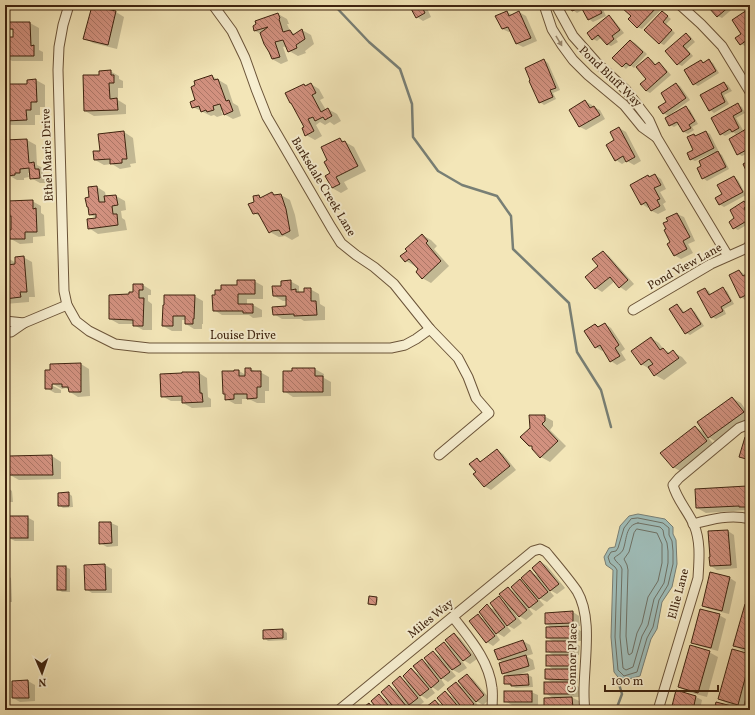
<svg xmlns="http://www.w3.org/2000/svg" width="755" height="715" font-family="Vollkorn,serif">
	<defs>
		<pattern id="building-back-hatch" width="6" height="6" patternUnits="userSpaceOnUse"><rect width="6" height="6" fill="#d2917f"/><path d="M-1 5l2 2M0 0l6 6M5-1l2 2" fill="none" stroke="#ac7666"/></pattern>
	</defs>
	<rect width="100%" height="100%" fill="#f3e6b8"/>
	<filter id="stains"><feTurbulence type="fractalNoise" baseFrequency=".005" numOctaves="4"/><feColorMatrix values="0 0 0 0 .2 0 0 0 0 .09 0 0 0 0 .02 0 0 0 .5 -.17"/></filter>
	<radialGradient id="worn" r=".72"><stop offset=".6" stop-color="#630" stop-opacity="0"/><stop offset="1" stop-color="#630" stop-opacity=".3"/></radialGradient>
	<polygon fill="#9fbdb9" stroke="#787f75" points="638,514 665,519 673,527 673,534 676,540 677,564 672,587 662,602 657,629 651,639 640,676 621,681 614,672 611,637 613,570 606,565 604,557 609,548 615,547 620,526 629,516"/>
	<g fill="#0003">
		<polygon points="25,5 44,5 43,8"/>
		<polygon points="243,5 251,5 247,7"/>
		<polygon points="411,5 434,5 427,8 431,17 423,21 417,17"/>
		<polygon points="571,5 601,5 606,16 593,22 589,19 584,9 577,13 573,10"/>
		<polygon points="626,5 642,5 645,8 648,5 655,5 661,10 642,29 637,27"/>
		<polygon points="714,5 737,5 722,18 718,16"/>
		<polygon points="747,11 750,13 750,43 745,46 741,44"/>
		<polygon points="116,12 124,17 117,49 93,43 84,38"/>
		<polygon points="507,12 513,15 519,12 526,16 537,41 523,47 517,44 511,31 509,32 502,29"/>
		<polygon points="662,12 671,19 666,24 675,33 664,45 660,43"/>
		<polygon points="278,14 287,19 289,24 287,24 290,31 296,35 302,30 311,35 314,44 305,51 306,53 298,56 289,51 287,46 283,47 288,61 281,64 272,59 261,34 255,31"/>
		<polygon points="609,17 613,19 624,33 616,39 618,42 611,46 607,44 602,37 597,41 593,39"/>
		<polygon points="9,23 30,23 39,28 39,50 43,52 43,61 12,61 5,57 5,42 10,42 14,38 14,31 9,29"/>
		<polygon points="686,34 690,36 695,42 687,49 693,56 682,66 678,64"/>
		<polygon points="631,41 635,43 647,54 634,68 630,65 626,69 622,66"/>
		<polygon points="648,58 652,60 656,65 659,64 663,66 671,75 650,93 646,91"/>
		<polygon points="544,60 548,63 560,90 553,93 556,99 544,105 540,102"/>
		<polygon points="701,61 704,63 709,61 713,63 719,73 698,86 694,84"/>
		<polygon points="110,71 119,76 119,79 123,81 123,88 118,88 118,100 126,105 126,114 94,116 85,111 100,76"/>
		<polygon points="212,76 227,85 233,103 238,106 241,116 233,119 224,114 223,110 221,111 223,115 217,117 214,115 211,116 193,107 196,101 197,86 195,81"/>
		<polygon points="36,80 45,85 45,107 40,107 40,115 35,115 35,125 11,125 5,122 5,85 28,85"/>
		<polygon points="724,83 728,85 732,91 724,95 729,104 714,113 710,110"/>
		<polygon points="311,84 319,89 324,98 320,100 326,110 328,109 337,114 341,121 334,125 330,122 325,125 320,122 316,125 322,136 315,140 306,135 305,127 306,87"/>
		<polygon points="676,84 680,86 690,100 668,116 663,113"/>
		<polygon points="585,101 592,105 593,107 594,107 600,110 605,119 586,130 580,127"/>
		<polygon points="738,105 742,107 745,113 736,118 743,130 736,134 733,132 725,136 721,134"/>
		<polygon points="686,107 690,110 698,124 692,127 694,130 688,134 684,132 679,124 674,127 670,125"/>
		<polygon points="619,128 626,132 641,161 634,165 627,161 622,164 616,160"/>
		<polygon points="746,131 750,133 750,152 742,156 738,154"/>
		<polygon points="124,132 133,138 136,163 130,164 131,167 120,169 112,164 104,165 95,160 101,152"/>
		<polygon points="706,132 710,134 718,150 716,151 722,155 729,169 707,181 703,178 698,169 703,166 716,153 715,152 695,161 691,159 694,151 694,135 697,136"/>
		<polygon points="340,139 354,147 366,171 344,182 348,189 341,193 332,188 331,174 329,161"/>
		<polygon points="27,140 36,145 37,165 43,168 43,173 48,175 48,183 40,183 31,178 31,173 28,173 29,177 24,178 24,180 17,180 8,175 5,175 5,141"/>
		<polygon points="655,175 661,179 666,189 660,192 666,202 663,204 666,210 658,214 652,211 650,207 648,208 642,204 650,178"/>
		<polygon points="734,177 738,180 746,195 724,207 719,204 723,195"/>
		<polygon points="97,187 105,192 106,197 116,196 125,201 126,210 121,211 122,218 125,220 127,230 98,234 89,228 97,218 90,215 90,198"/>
		<polygon points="272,193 276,196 281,195 290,200 295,215 299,236 292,240 285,236 279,237 270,232 263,218 254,213 255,202 259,196 262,198"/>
		<polygon points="32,201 41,206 41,213 44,215 45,236 33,237 33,243 20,244 11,239 13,231 12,218 9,216"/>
		<polygon points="744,203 749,205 750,207 747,210 750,215 750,223 738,230 734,228 736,219"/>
		<polygon points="677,214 684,217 695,241 688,244 693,253 681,259 674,255 669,222"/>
		<polygon points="422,235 431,240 437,246 434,249 449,266 431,283 422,278 420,269 416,265 415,266 406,261 408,251"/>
		<polygon points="603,252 609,256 634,284 626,291 620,287 615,281 602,292 596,288"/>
		<polygon points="5,257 6,257 16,263 23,257 32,262 35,297 29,297 29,302 5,304"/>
		<polygon points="739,271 743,273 745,276 748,275 750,276 750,297 745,300 741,297"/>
		<polygon points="254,281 263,286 263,299 247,299 247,305 253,305 262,310 262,317 253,318 249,315 222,315 214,310 238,286"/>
		<polygon points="290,281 299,286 299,293 305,293 310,289 319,294 320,304 325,307 325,320 304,321 301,319 282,319 274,314 287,307 287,301 283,301 274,296 282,287"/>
		<polygon points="143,285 151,290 151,295 148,295 148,301 152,304 152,330 143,330 134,325 134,324 119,324 110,319 130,295 134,293"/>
		<polygon points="705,289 709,291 711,295 723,289 727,291 734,304 724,309 726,314 716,319 712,317"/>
		<polygon points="194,296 203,301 203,324 202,324 202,329 194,329 186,324 186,320 182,320 182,331 172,331 163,326 164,306"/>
		<polygon points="677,306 681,308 685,313 691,309 695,312 704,326 690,335 686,333"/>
		<polygon points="605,324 611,328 625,349 621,352 626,360 617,365 611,361 604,350 602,351 596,347 595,325 599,327"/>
		<polygon points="651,338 659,343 664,350 671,353 673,352 682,357 687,363 664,380 655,375 650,369 641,364"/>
		<polygon points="81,364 89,369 90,396 78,397 70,392 70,390 66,388 62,389 53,384 53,386 61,390 61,393 55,393 46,388 46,371"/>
		<polygon points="246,369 251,369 256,372 260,372 269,377 269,391 265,391 265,403 257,403 249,399 242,399 242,404 235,404 226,399 235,372 239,371 246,375"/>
		<polygon points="293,369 315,369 324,374 324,378 331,382 331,396 293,397 284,391 293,372"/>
		<polygon points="199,373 207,378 208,397 211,399 211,407 192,408 183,403 183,401 171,401 162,396"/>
		<polygon points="732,398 741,403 750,416 750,419 718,443 707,436 715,446 682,472 673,467 695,427 706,433"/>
		<polygon points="544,416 553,421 553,426 550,430 566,446 550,462 541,457 533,447 530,445"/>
		<polygon points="497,450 503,454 516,470 491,490 484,486 477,472 477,459 482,462"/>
		<polygon points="52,456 61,462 61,479 19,480 10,475 10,457"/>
		<polygon points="746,487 750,489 750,512 746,510 706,513 697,508"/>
		<polygon points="8,488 12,491 13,502 5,502 5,489"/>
		<polygon points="68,493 72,496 73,507 63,508 59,505"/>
		<polygon points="27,517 34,521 34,541 15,541 9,538"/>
		<polygon points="100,523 111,523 118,526 118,546 107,547 100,543"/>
		<polygon points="728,531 734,535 737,568 717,570 711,566"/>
		<polygon points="541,562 547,566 565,588 557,594 548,589 554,596 547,602 537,597 544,605 536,611 527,606 533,614 526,620 519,616 513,609 512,610 522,623 514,629 505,624 511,631 504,637 494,631 500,640 493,646 487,642 478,616 487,621 487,606 497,611 499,598 508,603 508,588 518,594 520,581 529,586 530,572 540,577"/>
		<polygon points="105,565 112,569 112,593 92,593 86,589 85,566"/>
		<polygon points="66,567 70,569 70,592 62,592 58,589"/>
		<polygon points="5,574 11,578 12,602 5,602"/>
		<polygon points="711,574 730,578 736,582 729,614 709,609 703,606"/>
		<polygon points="750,591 750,601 748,600"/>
		<polygon points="376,598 378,599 377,605 369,603"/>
		<polygon points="750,606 750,652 743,651 735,646"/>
		<polygon points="573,612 579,616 580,626 572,626 581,631 581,641 571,641 580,646 579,655 571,655 578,660 578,669 571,669 578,673 578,683 571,683 579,687 579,697 571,697 579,701 579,710 547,710 545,709 555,699 545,693 554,683 546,679 554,670 547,665 554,656 547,651 555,642 547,638 553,628 546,624"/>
		<polygon points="719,615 726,619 718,651 699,646 692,642"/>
		<polygon points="283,630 287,633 287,640 268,641 264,638"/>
		<polygon points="454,634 460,638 477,659 470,664 460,658 467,668 459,673 449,668 456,676 448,682 439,676 445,685 438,691 428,684 435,693 427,699 417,693 424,702 416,708 406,702 412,710 362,710 369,704 378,710 379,696 390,702 389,686 400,692 400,678 410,683 411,669 422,676 422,660 432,666 433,652 443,658 444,643 454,649"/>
		<polygon points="523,641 530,645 533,654 526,656 533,660 535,669 518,675 518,676 528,675 532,677 533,687 516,688 505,683 509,676 503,673 504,663 499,660"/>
		<polygon points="709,652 718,657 707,697 688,692 679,687"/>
		<polygon points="750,655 750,697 747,709 728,704 719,699"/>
		<polygon points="467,675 473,679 490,699 483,705 473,699 480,708 477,710 466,710 462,708 463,710 430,710 435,701 446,707 445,692 456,699 456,683 466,689"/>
		<polygon points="28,681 35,685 35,701 20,702 13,698 13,682"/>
		<polygon points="531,692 538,695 538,705 512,705 505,701"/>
		<polygon points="677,692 696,697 702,700 700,710 672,710"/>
	</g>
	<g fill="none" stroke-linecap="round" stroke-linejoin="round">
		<g stroke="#6e7064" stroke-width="1">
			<polygon points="638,518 663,523 669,528 669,535 672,541 673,551 673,564 668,585 659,600 653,627 647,638 637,672 624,676 618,670 615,637 617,570 615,567 610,563 608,557 611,552 616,551 618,548 624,528 631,519"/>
			<path d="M638,523l22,4 3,3 1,6 3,7 1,8v12l-4,20 -10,16 -6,26 -6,11 -9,31 -7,3 -3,-2 -3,-31 2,-68c-1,-5 -6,-6 -8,-11 3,-3 7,-4 9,-8 4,-10 2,-25 15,-27z"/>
			<polygon points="637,529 657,533 662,544 662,563 658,581 648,597 642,623 637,633 632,653 629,655 628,653 626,636 628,570 627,565 624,559 629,552 634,533"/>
		</g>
		<g stroke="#787f75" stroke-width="2.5">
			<polyline points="334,5 369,42 400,69 412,104 413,137 438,171 462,185 497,196 511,216 513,249 569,303 577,352 601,390 611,427"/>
			<polyline points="616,710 622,694 619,684 621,681"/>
		</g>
	</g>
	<g fill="url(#building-back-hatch)" stroke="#3e230f">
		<polygon points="409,5 421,5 425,13 416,18"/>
		<polygon points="569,5 598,5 602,13 588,20 581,7 572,11"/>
		<polygon points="624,5 642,5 644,7 646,5 655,5 657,7 637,28 628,19 631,16 622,8"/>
		<polygon points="712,5 731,5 717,17 709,8"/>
		<polygon points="92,6 116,11 108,45 83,39"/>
		<polygon points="747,10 750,14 750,38 740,45 735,38 741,34 732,20"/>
		<polygon points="507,11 509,16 519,11 531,38 516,44 508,27 502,29 495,16"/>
		<polygon points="662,11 668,16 663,22 672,30 659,44 644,30"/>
		<polygon points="278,13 280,18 279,19 283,32 290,30 293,35 302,29 305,39 296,45 297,48 288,52 283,40 275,42 280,57 272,59 269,52 264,44 260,33 268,27 254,31 253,26 256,24 255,21"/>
		<polygon points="609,15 620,30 612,36 614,39 607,45 598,35 592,40 587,33"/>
		<polygon points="8,22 30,22 31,46 34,45 34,56 5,56 5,41 9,41 9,37 13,37 13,29 8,29"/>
		<polygon points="686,33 691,39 683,46 690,54 677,65 665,51"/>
		<polygon points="630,40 643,52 630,66 626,63 622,67 612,58"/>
		<polygon points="648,57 655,65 659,62 667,72 646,91 640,84 646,79 636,67"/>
		<polygon points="544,59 556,88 550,90 553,97 539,103 529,81 530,80 525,68"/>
		<polygon points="709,59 716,71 693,85 684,70 701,60 703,63"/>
		<polygon points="111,70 111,75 114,75 114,83 109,83 110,99 117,98 118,110 84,111 83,75 99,75 99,71"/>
		<polygon points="212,75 214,80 218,79 226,101 229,100 233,111 224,115 220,104 213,106 214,110 207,112 206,110 201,112 199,106 192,108 190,102 195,100 191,87 195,85 194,81"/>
		<polygon points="36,79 37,102 31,102 31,110 26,110 27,120 5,121 5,84 27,84 27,80"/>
		<polygon points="724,82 728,89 721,93 725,102 709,111 700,95"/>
		<polygon points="311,83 316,93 312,95 321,112 328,108 332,116 325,120 323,117 315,121 313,117 308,119 314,131 305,136 302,128 304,127 291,103 290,103 285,93 304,84 305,86"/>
		<polygon points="676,83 686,98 663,114 658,107 666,102 661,93"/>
		<polygon points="585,100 590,108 594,106 600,115 579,127 569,110"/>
		<polygon points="738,103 742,111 733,116 739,128 732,132 730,129 720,135 711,118"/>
		<polygon points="686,106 695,121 689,125 691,128 683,132 677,122 669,126 665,118"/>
		<polygon points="619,127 635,157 626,162 623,156 615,161 606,145 614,140 610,132"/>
		<polygon points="746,129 748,133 750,132 750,148 737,155 729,139"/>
		<polygon points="124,131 127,159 122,159 122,163 110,164 110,159 94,160 93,151 100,151 98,134"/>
		<polygon points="706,131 714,148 690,160 687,153 693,150 687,137 694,134 695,136"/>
		<polygon points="340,138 342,142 345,141 358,166 336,177 340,184 332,188 325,176 330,173 324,162 327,160 321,147"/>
		<polygon points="27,139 29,163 34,162 35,169 39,169 40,178 30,179 29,168 20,169 20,173 15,173 15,175 7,176 7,170 5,170 5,140"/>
		<polygon points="718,151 726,167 702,179 697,168 701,166 699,161"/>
		<polygon points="750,160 750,177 749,177 743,164"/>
		<polygon points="655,174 661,185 654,188 660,199 657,200 660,206 651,211 646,202 641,205 630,185 648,175 649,177"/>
		<polygon points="734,176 743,192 719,205 715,198 722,194 717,185"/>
		<polygon points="97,186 99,202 105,202 104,196 116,195 118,205 112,206 113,214 117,214 118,225 88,229 87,219 96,218 96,214 89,215 88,207 87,207 85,198 89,197 88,187"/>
		<polygon points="272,192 274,195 281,194 286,209 290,231 282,235 279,230 272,231 269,233 258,213 253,214 248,204 254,202 253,196 259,195 260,198"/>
		<polygon points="33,200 33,209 36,208 37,232 25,232 25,239 10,239 9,230 11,230 11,216 8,216 7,201"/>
		<polygon points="744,201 747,206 744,208 750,219 733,229 729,222 734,218 730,210"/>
		<polygon points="677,213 690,237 683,241 687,249 674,256 667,244 670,242 664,230 666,229 663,223 668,221 666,218"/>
		<polygon points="422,234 428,241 426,243 441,261 422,279 416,272 418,269 409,259 405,262 400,256 407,251 405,249"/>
		<polygon points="603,251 628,280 619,288 610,277 595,289 585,277 598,266 592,259"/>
		<polygon points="5,256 7,256 7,265 15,264 15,257 24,256 27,292 20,292 21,297 5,299"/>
		<polygon points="739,270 743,276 748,273 750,277 750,293 740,298 729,275"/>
		<polygon points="237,280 255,280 255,294 238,294 238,304 253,304 253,313 243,313 243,311 213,311 212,295 215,295 215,290 221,290 221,285 237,285"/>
		<polygon points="291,280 291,290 296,289 296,292 304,292 304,288 311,288 311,301 316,301 317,315 294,316 294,314 273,315 272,307 286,306 286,296 273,296 272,286 281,286 281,281"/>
		<polygon points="133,284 143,284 143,290 139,290 139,298 144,298 143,326 133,326 133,320 109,319 109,295 129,294 129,292 133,292"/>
		<polygon points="723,287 731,301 721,307 723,311 711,318 697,292 705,288 709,295"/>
		<polygon points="164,295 195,295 194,319 193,319 193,324 185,324 185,316 173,316 173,326 162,326 163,305 164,305"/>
		<polygon points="677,304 683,313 691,308 701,324 685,334 669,309"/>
		<polygon points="605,323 619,345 615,348 620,356 610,362 600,345 595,348 584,331 595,324 598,327"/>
		<polygon points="651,337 660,350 663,348 668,354 673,350 679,358 654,376 648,367 653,364 649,359 641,365 631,351"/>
		<polygon points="81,363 81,392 69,392 68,387 62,387 62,384 52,384 52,389 45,389 45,370 50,370 50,364"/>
		<polygon points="245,368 251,368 251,371 261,371 261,387 257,387 257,398 247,399 247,394 234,394 234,399 225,400 225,394 223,394 222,371 234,371 234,370 239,370 239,376 245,376"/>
		<polygon points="292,368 315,368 315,376 323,376 323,392 283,392 283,371 292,371"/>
		<polygon points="182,372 199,372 200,393 202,393 203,402 182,403 182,396 161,397 160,374 182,373"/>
		<polygon points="732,397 744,412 708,438 697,422"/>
		<polygon points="529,415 545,415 545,421 542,424 558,441 540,458 532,449 532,446 529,446 520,437 530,428"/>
		<polygon points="695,426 707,441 673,468 660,453"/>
		<polygon points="745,437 750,439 750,460 739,457"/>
		<polygon points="497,449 510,466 484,487 473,474 476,472 469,464 477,458 480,462"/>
		<polygon points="52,455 53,475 9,475 9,456"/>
		<polygon points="747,486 748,507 739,507 739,506 696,508 695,489"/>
		<polygon points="8,487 9,500 5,500 5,488"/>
		<polygon points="69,492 69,506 58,506 58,493"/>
		<rect x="8" y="516" width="20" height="22"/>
		<polygon points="99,522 111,522 112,543 99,544"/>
		<polygon points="728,530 731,565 710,566 709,557 710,557 708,531"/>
		<polygon points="540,561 559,584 550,591 532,568"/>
		<polygon points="105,564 106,590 85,590 84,565"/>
		<rect x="57" y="566" width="9" height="24"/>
		<polygon points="530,570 548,592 539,599 521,578"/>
		<polygon points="710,572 730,577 722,611 702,606"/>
		<polygon points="520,579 538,601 529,608 511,587"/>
		<polygon points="508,587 527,610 519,617 499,594"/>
		<polygon points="369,596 377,597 376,605 368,604"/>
		<polygon points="499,596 516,619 507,626 490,603"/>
		<polygon points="487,604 505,627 496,634 479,612"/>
		<polygon points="745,604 750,605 750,650 733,646"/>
		<polygon points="700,609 720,614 711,648 691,643"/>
		<polygon points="573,611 573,623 545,624 545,613"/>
		<polygon points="478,614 495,636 486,643 469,621"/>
		<polygon points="574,626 575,638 546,638 546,627"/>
		<polygon points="283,629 283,638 263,639 263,630"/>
		<polygon points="454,633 471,655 463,661 445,640"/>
		<polygon points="523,640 527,650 498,660 494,650"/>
		<rect x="546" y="641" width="27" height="11"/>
		<polygon points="444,642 461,664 452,670 435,649"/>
		<polygon points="690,645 710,651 698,693 678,687"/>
		<polygon points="732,649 750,654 750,660 738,705 718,699"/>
		<polygon points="433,651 450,672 441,679 424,658"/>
		<polygon points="526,655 529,666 502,674 499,663"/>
		<rect x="546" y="655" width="26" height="11"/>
		<polygon points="422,659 439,681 431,688 413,666"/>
		<polygon points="411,668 429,689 420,696 403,676"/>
		<polygon points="545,669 572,669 572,680 545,679"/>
		<polygon points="467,674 484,695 476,702 458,681"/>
		<polygon points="528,674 529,685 511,686 511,684 504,684 504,676"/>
		<polygon points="400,676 418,698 409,705 392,683"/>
		<polygon points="28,680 29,698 12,698 12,681"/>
		<polygon points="456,682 474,704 466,710 464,710 447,689"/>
		<rect x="544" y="682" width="29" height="12"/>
		<polygon points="389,685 407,707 403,710 396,710 381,692"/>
		<polygon points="676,690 696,696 693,710 671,710"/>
		<polygon points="445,691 461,710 447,710 437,698"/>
		<rect x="504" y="691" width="28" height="11"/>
		<polygon points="379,694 392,710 378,710 371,701"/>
		<polygon points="572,697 573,708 544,709 544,698"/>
		<polygon points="435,700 443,710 429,710 426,707"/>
		<polygon points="716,702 736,707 735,710 714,710"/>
		<polygon points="369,703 374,710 360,710"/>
		<polygon points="531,706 531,710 503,710 503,707"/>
	</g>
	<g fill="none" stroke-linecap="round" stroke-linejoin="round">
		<g stroke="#6b5439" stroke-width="11">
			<g id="minor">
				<polyline points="69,5 63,25 59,47 58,70 64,291 67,305 76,321 89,331 115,344 149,348 391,348 405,345 416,339 430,329"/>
				<polyline points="213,5 232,31 245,58 256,89 267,117 331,227 341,243 356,255 374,267 394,284 430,329 458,358 468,377 476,398 489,413 439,455"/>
				<polyline points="544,5 552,29 562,45 573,60 588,75 624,105 642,127 656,137"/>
				<polyline points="556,5 573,36 596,62 626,90 649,120 657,138 728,256"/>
				<polyline points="680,5 701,24 722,46 750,92"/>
				<polyline points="633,310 711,264 747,248 750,245"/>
				<polyline points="5,321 24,323"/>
				<polyline points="5,332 11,332 24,323 67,305"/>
				<path d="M693,524c19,-5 38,-10 57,-5"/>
				<path d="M453,617c16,21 36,43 39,71 1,7 0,15 0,22"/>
				<path d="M339,710l194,-159 7,-2 6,3c10,12 22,26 31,39 16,27 7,70 7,101 0,6 0,12 1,18"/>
				<path d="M658,710l40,-132c1,-18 3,-36 -4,-53 -6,-14 -17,-25 -21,-40l6,-7 60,-50 8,-3 3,1"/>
				<polyline points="748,710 750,702"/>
			</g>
		</g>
		<use href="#minor" stroke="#f7efd1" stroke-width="9"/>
	</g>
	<defs><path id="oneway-solid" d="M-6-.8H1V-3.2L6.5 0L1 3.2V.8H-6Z"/></defs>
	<use fill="#9a8970" href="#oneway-solid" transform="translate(559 41) rotate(59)"/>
	<g text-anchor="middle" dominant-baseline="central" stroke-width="4" stroke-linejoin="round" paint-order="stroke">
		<g font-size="12" fill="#3e230f" stroke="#f7efd1">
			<text transform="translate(610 77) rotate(44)">Pond Bluff Way</text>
			<text transform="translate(48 155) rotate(-92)">Ethel Marie Drive</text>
			<text transform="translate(323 187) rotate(59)">Barksdale Creek Lane</text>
			<text transform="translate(685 267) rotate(-29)">Pond View Lane</text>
			<text x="243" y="336">Louise Drive</text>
			<text transform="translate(679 594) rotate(-75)">Ellie Lane</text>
			<text transform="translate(431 619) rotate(-39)">Miles Way</text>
			<text transform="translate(573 658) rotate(-89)">Connor Place</text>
		</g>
	</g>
	<rect width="755" height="715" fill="none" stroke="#f3e6b8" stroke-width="20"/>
	<rect x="6" y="6" width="743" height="703" fill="none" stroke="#3e230f" stroke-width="2"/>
	<rect x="10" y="10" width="735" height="695" fill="none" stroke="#3e230f"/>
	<g transform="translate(42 673) rotate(178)" stroke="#f7efd1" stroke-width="3" paint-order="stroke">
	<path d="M0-3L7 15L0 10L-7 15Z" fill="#3e230f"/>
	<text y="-6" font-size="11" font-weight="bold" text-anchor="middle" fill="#3e230f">N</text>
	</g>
	<path d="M605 685v6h113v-6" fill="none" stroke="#3e230f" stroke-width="2"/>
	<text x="611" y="685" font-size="12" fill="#3e230f" stroke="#f7efd1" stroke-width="3" paint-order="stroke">100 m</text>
	<rect width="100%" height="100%" filter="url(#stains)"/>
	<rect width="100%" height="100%" fill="url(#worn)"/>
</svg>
